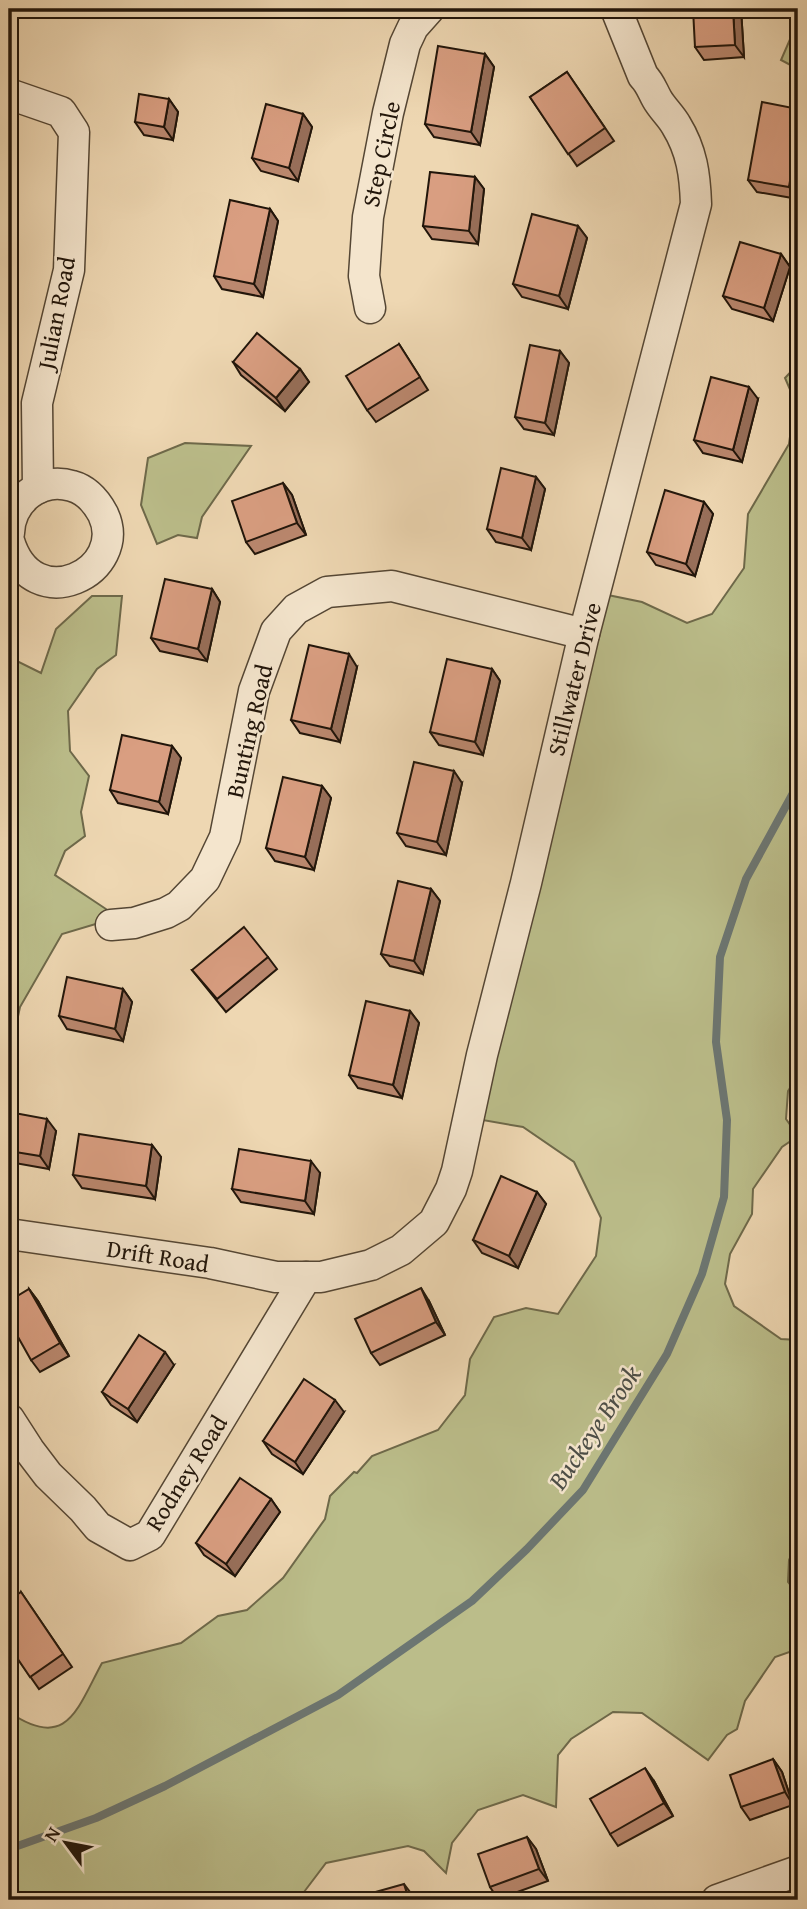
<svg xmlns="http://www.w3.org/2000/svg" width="807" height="1909" font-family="'Gentium Book Plus',serif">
	<rect width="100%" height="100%" fill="#eed7b2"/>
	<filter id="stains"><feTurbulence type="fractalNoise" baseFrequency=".00286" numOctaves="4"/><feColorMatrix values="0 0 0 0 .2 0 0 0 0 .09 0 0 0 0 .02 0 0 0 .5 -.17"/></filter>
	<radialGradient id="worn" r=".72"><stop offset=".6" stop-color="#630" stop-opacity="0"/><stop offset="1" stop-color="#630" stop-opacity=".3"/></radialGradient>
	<g fill="#bbbd8a" stroke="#6e694a" stroke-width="2">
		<polygon points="798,21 798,69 781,60"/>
		<path d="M798,364v712l-10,15 -2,28 12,17 -16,11 -29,42 -1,25 -22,40 -5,30 9,22 47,33 17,1v157l-5,6 5,38 -9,19 -1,22 10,12v56h-3l-20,7 -30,44 -8,28 -10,6 -19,25 -66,-47 -29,-1 -42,27 -13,16 -2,52 -33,-12 -45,15 -26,33 -6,30 -22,-22 -16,-5 -82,17 -22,29 -28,8h-267v-188c58,40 68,-3 93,-49l79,-20 37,-27 29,-6 36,-32 42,-59 5,-23 24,-24 3,1 15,-17 66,-26 27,-35 5,-36 24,-42 32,-9 32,6 38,-58 5,-38 -27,-56 -51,-35 -52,-9 122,-526 49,10 45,21 25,-9 32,-46 4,-54 41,-70 6,-43 -10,-23z"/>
		<polygon points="185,443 251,446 202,517 197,538 178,535 157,544 141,505 148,458"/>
		<polygon points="92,596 122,596 116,655 97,669 68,711 70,751 89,776 81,812 85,836 65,851 55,875 106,909 109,920 62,934 20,1007 16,1026 9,1025 9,657 41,673 56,629"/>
	</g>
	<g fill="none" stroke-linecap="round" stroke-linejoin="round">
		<polyline stroke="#6c7672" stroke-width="8" points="9,1849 96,1818 165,1786 338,1695 472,1601 527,1549 583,1490 667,1354 702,1274 724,1197 727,1120 716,1042 720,957 746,879 798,784"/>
		<g stroke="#544634" stroke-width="33">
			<g id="minor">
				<polyline points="9,94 61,112 74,132 69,270 37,403 38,488"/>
				<polyline points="370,308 364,276 368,217 388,113 405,44 413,27 429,9"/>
				<path d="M9,533c1,-32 31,-57 63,-47 15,4 24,15 31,28 27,57 -70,106 -94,27"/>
				<polyline points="111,925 134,923 166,913 179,906 205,879 225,837 254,691 276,631 296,609 327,592 392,586 584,634"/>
				<path d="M9,1234l201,29 66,14h45l50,-12 30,-15 33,-28 17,-33 6,-18 25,-116 44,-172 58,-249 112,-430c-1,-29 -4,-53 -20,-79 -5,-9 -14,-17 -19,-26 -5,-9 -7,-16 -14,-23l-27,-67"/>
				<polyline points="9,1419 29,1450 48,1475 83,1509 98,1527 130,1545 150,1535 306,1277"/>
				<polyline points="717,1900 798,1871"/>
			</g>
		</g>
		<use href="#minor" stroke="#f4e5cd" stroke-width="30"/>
	</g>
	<g fill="#bb886f" stroke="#21150a" stroke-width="2">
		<polygon points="741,9 744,57 704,60 695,47"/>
		<polygon points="485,54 494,67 480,145 434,137 425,124"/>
		<polygon points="567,72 614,141 577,166 530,97"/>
		<polygon points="169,99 178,112 173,140 144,135 135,122"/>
		<polygon points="798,109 798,199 757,192 748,180"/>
		<polygon points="303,114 312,127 298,181 261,171 252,158"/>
		<polygon points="475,177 484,189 478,244 432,239 423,226"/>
		<polygon points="270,209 278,221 263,297 222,289 214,276"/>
		<polygon points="578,226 587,238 568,309 522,297 513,284"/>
		<polygon points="781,254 790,267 773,321 732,309 723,296"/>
		<polygon points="399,344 428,390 376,422 367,410"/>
		<polygon points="560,351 569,363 554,435 524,429 515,417"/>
		<polygon points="233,362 300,369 309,382 285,411 241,375"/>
		<polygon points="758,399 742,462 703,453 694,440"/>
		<polygon points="536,477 545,489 531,550 496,542 487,529"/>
		<polygon points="283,483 292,495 306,535 255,554 246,542"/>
		<polygon points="704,502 713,514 695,576 656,565 647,552"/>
		<polygon points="212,589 220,602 207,661 160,651 151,638"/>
		<polygon points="357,667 340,742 300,733 291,720"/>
		<polygon points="492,669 500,681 483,755 439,745 430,732"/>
		<polygon points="172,746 181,758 168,814 118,803 110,790"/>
		<polygon points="462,783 446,855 406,846 397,833"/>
		<polygon points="322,786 331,798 314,870 275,861 266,848"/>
		<polygon points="431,889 440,901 423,974 390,966 381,954"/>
		<polygon points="268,957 277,969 226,1012 192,970"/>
		<polygon points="123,989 132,1002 123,1041 67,1029 59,1016"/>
		<polygon points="410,1011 419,1023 402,1098 358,1088 349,1075"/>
		<polygon points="9,1112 56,1131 49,1169 9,1162"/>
		<polygon points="152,1145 161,1157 155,1199 82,1188 73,1175"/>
		<polygon points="320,1173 314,1214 241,1202 232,1189"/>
		<polygon points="537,1192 546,1204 518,1268 482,1253 473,1240"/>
		<polygon points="29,1289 38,1301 69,1356 40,1372 31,1360"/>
		<polygon points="429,1301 445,1335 380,1365 371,1353"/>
		<polygon points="174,1365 137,1422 111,1405 102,1392"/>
		<polygon points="344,1412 303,1474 272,1454 263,1441"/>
		<polygon points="271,1499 280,1512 235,1576 204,1555 196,1543"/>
		<polygon points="9,1534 13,1539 9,1542"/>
		<polygon points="21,1592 72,1667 39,1689 9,1646"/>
		<polygon points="773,1759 782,1772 793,1805 750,1820 741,1807"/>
		<polygon points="654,1781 673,1816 618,1846 610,1834"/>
		<polygon points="527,1837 536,1849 548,1881 498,1899 490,1887"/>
	</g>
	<g fill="#986f5a" stroke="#21150a" stroke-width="2">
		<polygon points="733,9 741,9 744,57 735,45"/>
		<polygon points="485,54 494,67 480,145 471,132"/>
		<polygon points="169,99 178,112 173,140 164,127"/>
		<polygon points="303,114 312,127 298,181 289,168"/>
		<polygon points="798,133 798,199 789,187"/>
		<polygon points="475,177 484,189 478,244 469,231"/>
		<polygon points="270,209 278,221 263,297 254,284"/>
		<polygon points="578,226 587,238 568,309 559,296"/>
		<polygon points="781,254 790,267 773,321 764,308"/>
		<polygon points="560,351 569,363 554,435 545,423"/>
		<polygon points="300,369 309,382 285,411 276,398"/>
		<polygon points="749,387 758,399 742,462 733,450"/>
		<polygon points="536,477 545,489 531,550 522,538"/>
		<polygon points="283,483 292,495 306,535 297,523"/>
		<polygon points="704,502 713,514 695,576 686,564"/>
		<polygon points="212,589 220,602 207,661 198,649"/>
		<polygon points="349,654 357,667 340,742 331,729"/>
		<polygon points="492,669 500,681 483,755 475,742"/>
		<polygon points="172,746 181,758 168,814 159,802"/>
		<polygon points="454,771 462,783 446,855 437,842"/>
		<polygon points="322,786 331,798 314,870 305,857"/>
		<polygon points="431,889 440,901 423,974 414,961"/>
		<polygon points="123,989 132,1002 123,1041 115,1029"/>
		<polygon points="410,1011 419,1023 402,1098 393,1085"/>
		<polygon points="47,1119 56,1131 49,1169 40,1156"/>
		<polygon points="152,1145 161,1157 155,1199 146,1186"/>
		<polygon points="311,1161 320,1173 314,1214 305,1201"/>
		<polygon points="537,1192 546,1204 518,1268 509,1256"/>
		<polygon points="421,1288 429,1301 445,1335 436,1322"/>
		<polygon points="29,1289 38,1301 69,1356 60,1343"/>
		<polygon points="165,1352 174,1365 137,1422 128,1409"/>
		<polygon points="335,1400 344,1412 303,1474 295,1462"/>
		<polygon points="271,1499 280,1512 235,1576 226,1564"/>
		<polygon points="773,1759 782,1772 793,1805 785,1792"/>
		<polygon points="645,1768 654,1781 673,1816 664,1803"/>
		<polygon points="527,1837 536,1849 548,1881 539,1869"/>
		<polygon points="404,1884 413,1896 414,1900 409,1900"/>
	</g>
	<g fill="#d99e81" stroke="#21150a" stroke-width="2">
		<polygon points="693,9 733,9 735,45 695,47"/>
		<polygon points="438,46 485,54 471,132 425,124"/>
		<polygon points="567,72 605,128 568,154 530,97"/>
		<polygon points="139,94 169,99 164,127 135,122"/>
		<polygon points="762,102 798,109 798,133 789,187 748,180"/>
		<polygon points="266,104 303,114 289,168 252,158"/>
		<polygon points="430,172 475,177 469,231 423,226"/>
		<polygon points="230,200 270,209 254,284 214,276"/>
		<polygon points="532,214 578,226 559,296 513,284"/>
		<polygon points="740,242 781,254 764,308 723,296"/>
		<polygon points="257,333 300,369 276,398 233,362"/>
		<polygon points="399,344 420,377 367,410 346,376"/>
		<polygon points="530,345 560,351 545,423 515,417"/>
		<polygon points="711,377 749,387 733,450 694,440"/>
		<polygon points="501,468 536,477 522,538 487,529"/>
		<polygon points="283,483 297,523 246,542 232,501"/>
		<polygon points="665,490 704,502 686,564 647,552"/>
		<polygon points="165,579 212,589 198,649 151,638"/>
		<polygon points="309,645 349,654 331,729 291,720"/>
		<polygon points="447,659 492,669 475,742 430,732"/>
		<polygon points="122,735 172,746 159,802 110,790"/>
		<polygon points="414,762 454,771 437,842 397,833"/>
		<polygon points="283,777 322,786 305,857 266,848"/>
		<polygon points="398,881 431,889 414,961 381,954"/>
		<polygon points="244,927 268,957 217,999 192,970"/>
		<polygon points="67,977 123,989 115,1029 59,1016"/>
		<polygon points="366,1001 410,1011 393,1085 349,1075"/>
		<polygon points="9,1112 47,1119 40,1156 9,1151"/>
		<polygon points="79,1134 152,1145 146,1186 73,1175"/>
		<polygon points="239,1149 311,1161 305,1201 232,1189"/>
		<polygon points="501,1176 537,1192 509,1256 473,1240"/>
		<polygon points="421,1288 436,1322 371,1353 355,1319"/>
		<polygon points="29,1289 60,1343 31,1360 9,1321 9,1301"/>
		<polygon points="139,1335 165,1352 128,1409 102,1392"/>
		<polygon points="304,1379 335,1400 295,1462 263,1441"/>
		<polygon points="240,1478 271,1499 226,1564 196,1543"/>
		<polygon points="21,1592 63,1654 30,1677 9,1646 9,1600"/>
		<polygon points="773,1759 785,1792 741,1807 730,1775"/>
		<polygon points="645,1768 664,1803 610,1834 590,1799"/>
		<polygon points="527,1837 539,1869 490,1887 478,1854"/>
		<polygon points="404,1884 409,1900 347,1900"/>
	</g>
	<g text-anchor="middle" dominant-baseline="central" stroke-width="5" stroke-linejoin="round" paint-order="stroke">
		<g font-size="24" fill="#21150a" stroke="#f4e5cd">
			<text transform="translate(381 154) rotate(-78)">Step Circle</text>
			<text transform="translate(56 313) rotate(-79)">Julian Road</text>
			<text transform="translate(574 679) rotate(-76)">Stillwater Drive</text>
			<text transform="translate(249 731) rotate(-77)">Bunting Road</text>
			<text transform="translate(158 1256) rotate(9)">Drift Road</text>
			<text transform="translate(186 1473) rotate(-58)">Rodney Road</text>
		</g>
		<g font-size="26" font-style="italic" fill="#4d4e47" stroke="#f4e5cd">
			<text transform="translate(594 1427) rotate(-56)">Buckeye Brook</text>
		</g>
	</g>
	<rect width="807" height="1909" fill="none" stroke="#eed7b2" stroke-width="35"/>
	<rect x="10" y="10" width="786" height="1888" fill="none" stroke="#21150a" stroke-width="3.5"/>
	<rect x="18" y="18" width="772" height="1874" fill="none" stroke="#21150a" stroke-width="2"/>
	<g transform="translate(66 1843) rotate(302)" stroke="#f4e5cd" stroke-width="5" paint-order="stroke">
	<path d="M0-5L12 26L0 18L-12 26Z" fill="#21150a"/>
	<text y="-10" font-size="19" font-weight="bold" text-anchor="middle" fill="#21150a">N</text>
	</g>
	<rect width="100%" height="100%" filter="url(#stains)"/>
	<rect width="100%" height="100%" fill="url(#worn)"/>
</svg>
